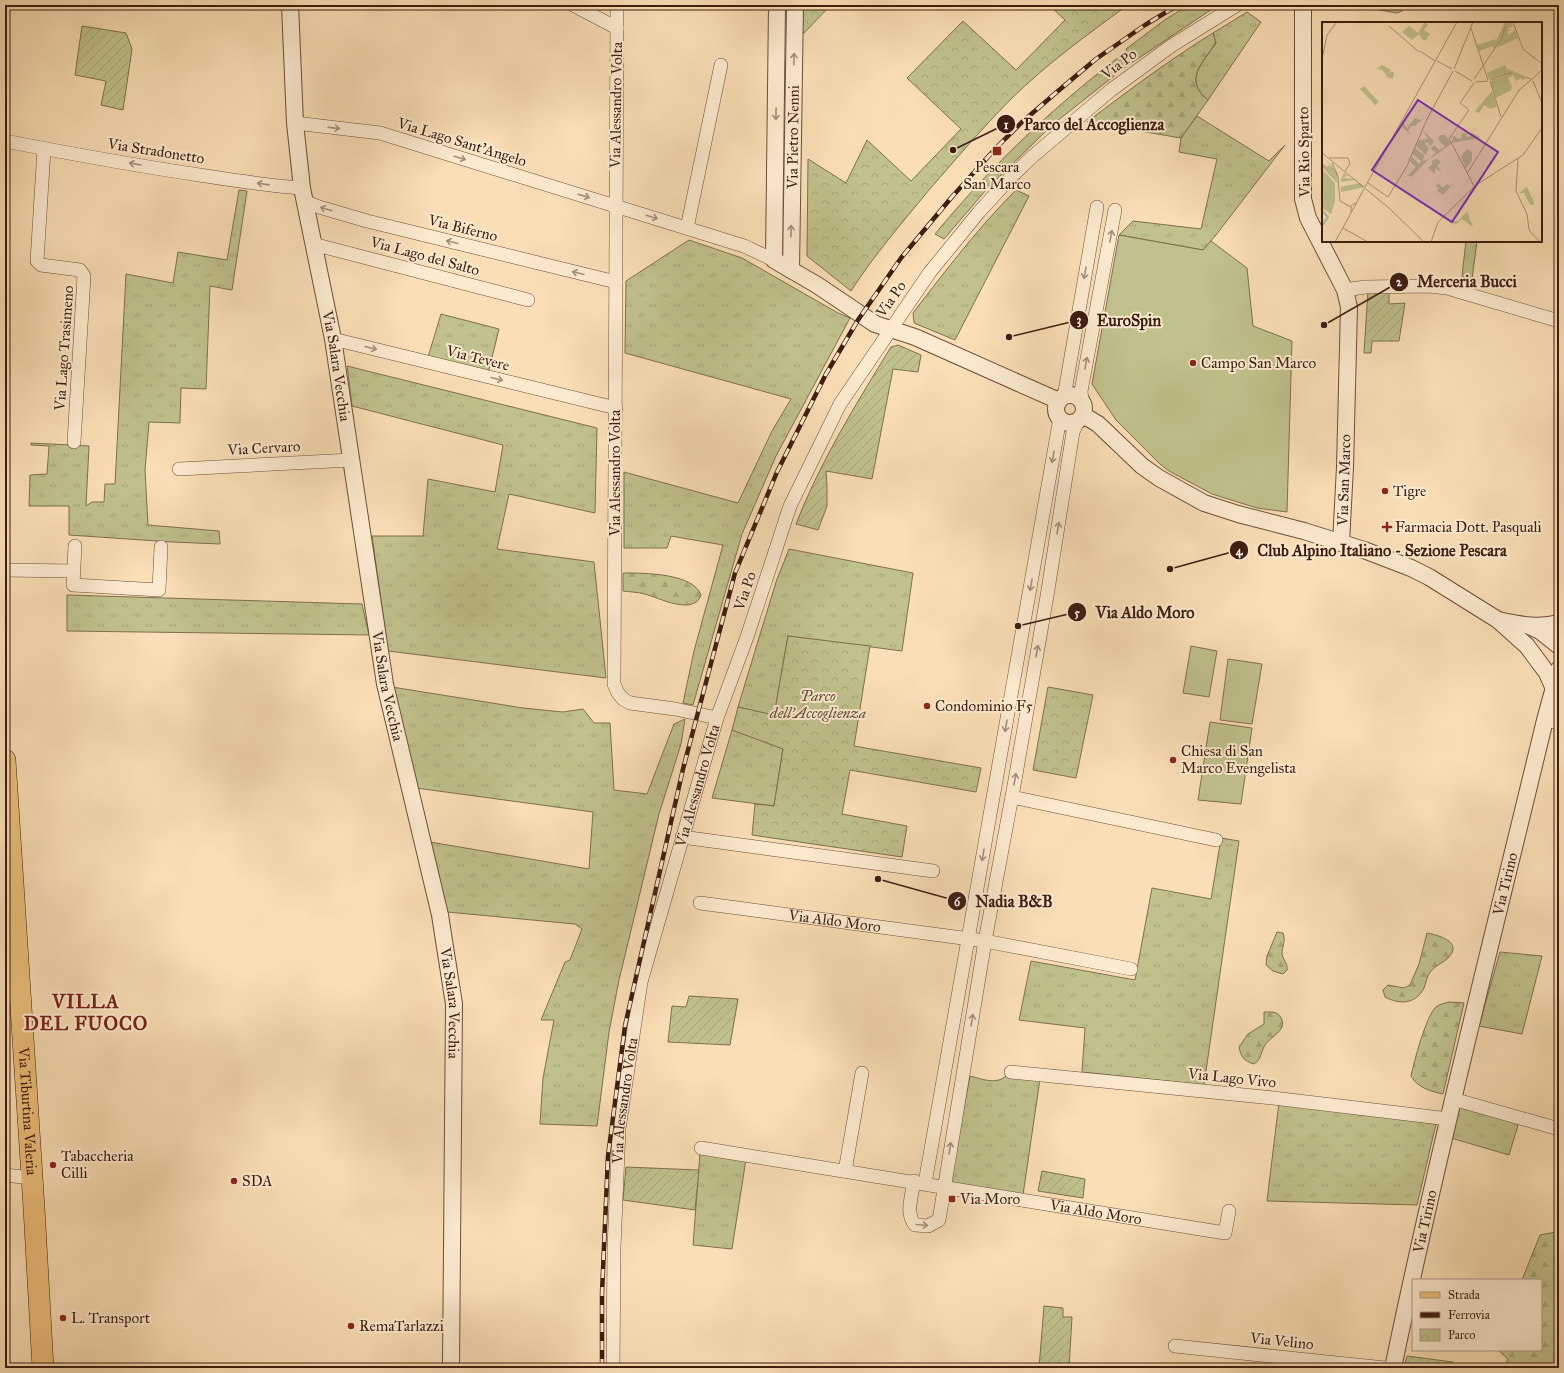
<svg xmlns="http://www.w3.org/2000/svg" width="1564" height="1373" font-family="'IM FELL Great Primer',serif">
	<defs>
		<pattern id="grass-tufts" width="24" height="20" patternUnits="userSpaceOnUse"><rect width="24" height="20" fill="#c0c18c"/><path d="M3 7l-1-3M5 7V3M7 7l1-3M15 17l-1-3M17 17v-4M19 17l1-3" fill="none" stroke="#a6a578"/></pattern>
		<pattern id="forest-firs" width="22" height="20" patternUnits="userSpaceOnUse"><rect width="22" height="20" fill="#c0c18c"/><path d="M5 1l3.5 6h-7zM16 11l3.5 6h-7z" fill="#a6a578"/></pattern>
		<pattern id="park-crowns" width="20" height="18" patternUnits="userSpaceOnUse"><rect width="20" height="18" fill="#c0c18c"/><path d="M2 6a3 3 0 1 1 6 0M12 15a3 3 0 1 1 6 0" fill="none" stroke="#a6a578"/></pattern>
		<pattern id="garden-furrows" width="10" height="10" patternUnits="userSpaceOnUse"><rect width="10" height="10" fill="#c0c18c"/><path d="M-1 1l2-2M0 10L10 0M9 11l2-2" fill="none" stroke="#a6a578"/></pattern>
	</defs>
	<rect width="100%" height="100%" fill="#fadeb5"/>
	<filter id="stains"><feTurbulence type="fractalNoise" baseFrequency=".005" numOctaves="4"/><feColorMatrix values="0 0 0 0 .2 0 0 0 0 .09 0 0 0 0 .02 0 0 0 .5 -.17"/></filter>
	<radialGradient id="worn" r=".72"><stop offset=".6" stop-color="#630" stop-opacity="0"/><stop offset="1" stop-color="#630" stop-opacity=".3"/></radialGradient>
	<g fill="url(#grass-tufts)" stroke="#7f6f4e">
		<path d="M1189,5h29l-94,63 -72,57 -66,65 -42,49 -9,-5c57,-69 121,-130 192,-183l-1,-2 40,-30z"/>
		<polygon points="1352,5 1403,5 1402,11 1397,13"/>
		<path d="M1247,12l14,10 -53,78c-25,-20 -6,-36 8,-57l-3,-10z"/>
		<polygon points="1197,116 1269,161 1285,145 1216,235 1203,250 1119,235 1133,221 1201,229 1217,159 1179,152 1181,138"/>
		<polygon points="239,190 247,191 232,290 210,286 206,389 181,388 180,423 149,422 145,470 148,525 219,531 220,544 172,542 69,535 69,506 29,506 30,475 47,474 49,446 31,445 31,443 89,446 86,506 92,502 104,502 105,484 115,484 126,274 173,283 178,252 227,260"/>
		<path d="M1016,190l13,6 -74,144 -41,-17 -1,-10c33,-43 65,-85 103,-123z"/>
		<polygon points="689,240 742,258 838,313 850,318 776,456 742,534 693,705 683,703 694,651 723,545 671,536 667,548 624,548 624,472 738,503 772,431 791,399 625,353 626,281"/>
		<polygon points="441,314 499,329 488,374 428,357"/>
		<polygon points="347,366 597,428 595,513 509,494 497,549 594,562 606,678 388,651 372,536 423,536 428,479 495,492 503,445 352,406"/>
		<polygon points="789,549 913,573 902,651 788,636 774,716 738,707 776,582"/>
		<polygon points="67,595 362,604 369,635 67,631"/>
		<polygon points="392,687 523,708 563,712 583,709 594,723 610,723 614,790 647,794 674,724 685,719 681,744 659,814 619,980 609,1032 597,1126 540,1124 543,1078 554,1020 541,1020 565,962 570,960 582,929 575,924 447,912 430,842 589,869 593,812 416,788"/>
		<polygon points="732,730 783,748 774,806 712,798"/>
		<polygon points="1221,838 1239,841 1204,1085 1082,1072 1085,1028 1019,1020 1031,961 1135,980 1152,888 1211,899"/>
		<polygon points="1500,952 1542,956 1522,1034 1479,1026"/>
		<path d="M970,1076c12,3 26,9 36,0l34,3 -17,116 -74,-10z"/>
		<polygon points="1279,1102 1436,1124 1417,1205 1267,1201"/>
		<polygon points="1458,1107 1519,1122 1509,1155 1451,1138"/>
		<polygon points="700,1153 746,1159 732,1249 693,1245"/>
	</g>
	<g fill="url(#forest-firs)" stroke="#7f6f4e">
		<path d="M1213,33l3,10c-14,20 -33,37 -8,57l-27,38 -94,-16c41,-31 82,-62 126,-89z"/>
		<path d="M623,573c21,0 70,0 78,22 -7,21 -42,3 -56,-1 -7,-2 -15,-2 -22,-3z"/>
		<path d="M1277,932l6,1c3,8 -1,13 -1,21 1,6 6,9 5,16l-4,4 -10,-3 -7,-6 1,-9z"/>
		<path d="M1427,933c11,2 37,9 21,25 -5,5 -12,7 -17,13 -4,4 -5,12 -7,17 -8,16 -24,17 -39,9l-2,-7 5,-5 16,3 6,-3 9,-21z"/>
		<path d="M1448,1002l16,1 -21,91c-13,-3 -25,-6 -32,-18 3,-14 15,-60 25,-69 3,-3 8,-3 12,-5z"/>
		<path d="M1264,1012c7,0 14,-1 17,6 7,12 -11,19 -16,27 -5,8 -3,14 -11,19 -10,-3 -13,-7 -15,-17l9,-13 16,-10z"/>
		<polygon points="1559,1230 1559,1361 1553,1368 1504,1368 1508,1359 1498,1350 1541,1350 1541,1280 1522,1280 1540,1235 1556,1232"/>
	</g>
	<g fill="url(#park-crowns)" stroke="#7f6f4e">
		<polygon points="801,5 831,5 804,33 801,33"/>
		<path d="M1049,5h79c-40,29 -80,58 -116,93 -29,29 -56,61 -83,92 -27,33 -55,65 -78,101l-44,-35 1,-97 38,24 21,-43 44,41 50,-52 -54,-51 56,-57 53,49 49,-50z"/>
		<polygon points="1466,241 1477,241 1472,279 1462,276"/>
		<polygon points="788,636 870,646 854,746 981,768 976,792 850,770 842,814 907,826 902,857 752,835 755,804 774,806 783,749 732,730 738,707 774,715"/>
		<polygon points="1048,687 1093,695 1076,778 1033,770"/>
	</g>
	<g fill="url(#garden-furrows)" stroke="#7f6f4e">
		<polygon points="82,26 126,33 132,49 123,110 101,105 106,81 75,75"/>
		<polygon points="1368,290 1389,290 1389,304 1405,303 1399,341 1372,341 1371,353 1364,353"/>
		<path d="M898,345l23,10 -3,17 -25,-3 -21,110 -46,-8 1,14v21l-9,24 -22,-6c24,-62 60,-120 95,-177z"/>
		<polygon points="689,996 738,999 730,1045 668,1042 672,1006 686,1007"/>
		<polygon points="626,1167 699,1170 695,1210 623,1200"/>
		<polygon points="1042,1171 1085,1179 1083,1198 1038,1191"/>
		<polygon points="1044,1306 1063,1308 1063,1317 1072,1317 1069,1368 1039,1368"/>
		<polygon points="1407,1356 1453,1362 1452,1368 1404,1368"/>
	</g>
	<g fill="#c0c18c" stroke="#7f6f4e">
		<polygon points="1119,235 1203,250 1211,241 1247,268 1253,326 1292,341 1287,512 1257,508 1212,494 1169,471 1160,464 1116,420 1092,384"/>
		<polygon points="1191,646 1217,651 1209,697 1183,693"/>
		<polygon points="1228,659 1262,664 1252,724 1220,720"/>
		<polygon points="1210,722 1252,728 1241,804 1198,800"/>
	</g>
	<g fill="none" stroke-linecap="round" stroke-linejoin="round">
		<g stroke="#6d4d39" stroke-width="14">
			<g id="minor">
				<polyline points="573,5 617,28"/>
				<polyline points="617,5 614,684 618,693 623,699 630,703 675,709 717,718"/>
				<polyline points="295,123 380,133 744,246 774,260"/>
				<path d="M5,141c67,13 133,25 201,35 32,5 64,10 96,12"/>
				<polyline points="44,149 37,261 41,265 80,270 84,276 74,442"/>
				<polyline points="304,201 319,207 367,221 616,282"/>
				<polyline points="687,228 721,65"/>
				<polyline points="313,244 528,300"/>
				<polyline points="1345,290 1365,287 1429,286 1447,288 1559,321"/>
				<polyline points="333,339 616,408"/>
				<polyline points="1064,397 1097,207"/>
				<polyline points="1082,402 1081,391 1115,210"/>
				<polyline points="179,469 351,460"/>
				<polyline points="75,546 73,585 159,590 161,547"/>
				<polyline points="5,570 73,571"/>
				<polyline points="1545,720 1559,723"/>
				<polyline points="1012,797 1216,840"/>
				<polyline points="682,837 933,871"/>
				<path id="s1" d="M700,903l285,38 146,28"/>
				<polyline points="1011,1072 1273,1098 1449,1119"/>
				<polyline points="1453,1099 1559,1129"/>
				<path id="s2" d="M701,1148l524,85 4,-22"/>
				<polyline points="845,1171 862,1073"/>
				<polyline points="5,1175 32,1178"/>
				<path d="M914,1181c-2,15 -9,32 1,44l13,1 11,-6 46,-279 30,-161 32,-184 26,-164 5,-11"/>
				<polyline points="925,1183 1060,418"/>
				<polyline points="1175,1346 1385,1368"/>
				<path id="s3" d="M613,1368l1,-121 5,-118 22,-147 76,-264 30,-81 43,-131 50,-102 90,-132 49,-60 32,-35 22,-21 78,-66 60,-44 66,-41"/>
			</g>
		</g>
		<g stroke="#6d4d39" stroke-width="18">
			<g id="tertiary">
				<path id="s4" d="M290,5l5,118 7,65 31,151 52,345 55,231 14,89 -3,364"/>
				<polyline points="777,5 774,260 817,285 875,324 915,337 1059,401"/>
				<polyline points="1303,5 1303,199 1308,218 1345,290 1349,307 1345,467 1341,543"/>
				<path id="s5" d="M791,270l4,-265"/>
				<circle cx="1070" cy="409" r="14"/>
				<polyline points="1083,415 1098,424 1142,466 1159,478 1204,503 1238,514 1304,531 1364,550 1411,568 1429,577 1498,620 1527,646 1547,673 1554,689"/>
				<path d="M1498,620c20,4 40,9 61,3"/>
				<polyline points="1529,626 1540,631 1559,646"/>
				<path id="s6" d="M1393,1368c45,-217 100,-432 152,-648l14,-51"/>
			</g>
		</g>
		<g stroke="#3e1d10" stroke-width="22">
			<g id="primary">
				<path id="s7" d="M5,760l29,448 9,160"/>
			</g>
		</g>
		<use href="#minor" stroke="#fceacf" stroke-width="13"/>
		<use href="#tertiary" stroke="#fceacf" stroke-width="16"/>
		<use href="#primary" stroke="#edbf7a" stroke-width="21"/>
		<g stroke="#3e1d10" stroke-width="4.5">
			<polyline id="rail" points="602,1368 602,1293 608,1156 625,1026 683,769 735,573 777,472 826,374 858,320 901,258 951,198 995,149 1021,123 1058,91 1096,59 1145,25 1178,5"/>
		</g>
		<use href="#rail" stroke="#fceacf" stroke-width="3" stroke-dasharray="9" stroke-linecap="butt"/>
	</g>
	<defs><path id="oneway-shaft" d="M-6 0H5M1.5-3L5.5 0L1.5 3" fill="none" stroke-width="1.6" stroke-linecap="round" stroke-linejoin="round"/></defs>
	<g stroke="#a68e79">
		<use href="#oneway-shaft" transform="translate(794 59) rotate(-89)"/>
		<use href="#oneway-shaft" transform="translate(776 114) rotate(91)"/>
		<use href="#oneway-shaft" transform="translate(334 128) rotate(7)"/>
		<use href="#oneway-shaft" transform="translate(460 158) rotate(17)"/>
		<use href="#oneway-shaft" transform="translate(135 164) rotate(-170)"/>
		<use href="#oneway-shaft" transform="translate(263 184) rotate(-172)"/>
		<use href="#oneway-shaft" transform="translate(584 196) rotate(17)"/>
		<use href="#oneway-shaft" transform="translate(326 209) rotate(-163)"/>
		<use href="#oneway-shaft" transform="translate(652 217) rotate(17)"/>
		<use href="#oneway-shaft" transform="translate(791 231) rotate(-89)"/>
		<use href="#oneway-shaft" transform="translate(1111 236) rotate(-79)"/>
		<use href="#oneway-shaft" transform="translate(452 242) rotate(-166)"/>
		<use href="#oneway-shaft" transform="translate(578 273) rotate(-166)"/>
		<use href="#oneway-shaft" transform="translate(1085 273) rotate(100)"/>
		<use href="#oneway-shaft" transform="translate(371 348) rotate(14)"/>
		<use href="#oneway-shaft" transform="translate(1086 363) rotate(-79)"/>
		<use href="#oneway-shaft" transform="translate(497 379) rotate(14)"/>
		<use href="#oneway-shaft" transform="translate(1053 457) rotate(100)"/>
		<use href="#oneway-shaft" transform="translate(1058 528) rotate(-81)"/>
		<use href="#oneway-shaft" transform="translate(1031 585) rotate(100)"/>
		<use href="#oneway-shaft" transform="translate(1037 651) rotate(-80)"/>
		<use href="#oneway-shaft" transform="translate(1006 726) rotate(100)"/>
		<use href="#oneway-shaft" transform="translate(1015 779) rotate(-80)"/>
		<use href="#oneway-shaft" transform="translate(983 855) rotate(100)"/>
		<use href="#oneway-shaft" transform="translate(972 1020) rotate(-81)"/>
		<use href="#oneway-shaft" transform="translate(950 1148) rotate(-81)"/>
		<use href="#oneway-shaft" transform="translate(922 1225) rotate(5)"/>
	</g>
	<g fill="#8f2418" stroke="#fceacf" stroke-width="1.5">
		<rect x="992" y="146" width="10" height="10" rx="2"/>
		<circle cx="1193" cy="363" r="4"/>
		<circle cx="1385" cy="491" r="4"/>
		<path d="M1385 521h4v4h4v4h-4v4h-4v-4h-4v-4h4z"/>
		<circle cx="927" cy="706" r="4"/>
		<circle cx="1173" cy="760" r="4"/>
		<circle cx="53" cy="1165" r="4"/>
		<circle cx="234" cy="1181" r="4"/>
		<rect x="948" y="1195" width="8" height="8" rx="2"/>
		<circle cx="63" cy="1318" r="4"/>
		<circle cx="351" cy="1326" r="4"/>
	</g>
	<g text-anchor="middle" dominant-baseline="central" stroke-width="4" stroke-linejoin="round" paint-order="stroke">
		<g font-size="15" fill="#3e1d10" stroke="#fceacf">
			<text transform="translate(1119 64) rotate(-37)">Via Po</text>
			<text transform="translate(616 105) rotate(-89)">Via Alessandro Volta</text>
			<text stroke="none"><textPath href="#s5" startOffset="133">Via Pietro Nenni</textPath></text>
			<text transform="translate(462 142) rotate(17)">Via Lago Sant'Angelo</text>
			<text transform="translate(156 151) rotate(9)">Via Stradonetto</text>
			<text transform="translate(1304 152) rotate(-91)">Via Rio Sparto</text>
			<text transform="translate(463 228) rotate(14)">Via Biferno</text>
			<text transform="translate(425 256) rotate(15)">Via Lago del Salto</text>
			<text transform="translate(891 299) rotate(-55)">Via Po</text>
			<text transform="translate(64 348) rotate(-86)">Via Lago Trasimeno</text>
			<text transform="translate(478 358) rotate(14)">Via Tevere</text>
			<text stroke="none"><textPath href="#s4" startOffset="365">Via Salara Vecchia</textPath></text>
			<text transform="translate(264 448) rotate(-3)">Via Cervaro</text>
			<text transform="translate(615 473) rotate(-90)">Via Alessandro Volta</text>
			<text transform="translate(1344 480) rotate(-88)">Via San Marco</text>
			<text transform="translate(745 591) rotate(-71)">Via Po</text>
			<text stroke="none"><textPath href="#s4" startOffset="689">Via Salara Vecchia</textPath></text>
			<text stroke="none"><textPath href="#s3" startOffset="592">Via Alessandro Volta</textPath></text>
			<text stroke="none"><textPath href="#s6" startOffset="497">Via Tirino</textPath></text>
			<text stroke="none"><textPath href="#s1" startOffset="136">Via Aldo Moro</textPath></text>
			<text stroke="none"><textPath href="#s4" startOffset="1013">Via Salara Vecchia</textPath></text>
			<text transform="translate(1232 1078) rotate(6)">Via Lago Vivo</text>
			<text stroke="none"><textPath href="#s3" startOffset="268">Via Alessandro Volta</textPath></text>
			<text stroke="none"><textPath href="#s7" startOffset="352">Via Tiburtina Valeria</textPath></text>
			<text stroke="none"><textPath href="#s2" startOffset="400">Via Aldo Moro</textPath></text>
			<text stroke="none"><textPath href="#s6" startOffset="150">Via Tirino</textPath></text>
			<text transform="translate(1282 1341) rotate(6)">Via Velino</text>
		</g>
		<g font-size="15" fill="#3e1d10" stroke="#fceacf" text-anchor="start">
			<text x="997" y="167" text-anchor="middle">Pescara<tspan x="997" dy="17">San Marco</tspan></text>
			<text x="1201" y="363">Campo San Marco</text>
			<text x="1393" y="491">Tigre</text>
			<text x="1395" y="527">Farmacia Dott. Pasquali</text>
			<text x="935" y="706">Condominio F5</text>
			<text x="1181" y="751">Chiesa di San<tspan x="1181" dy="17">Marco Evengelista</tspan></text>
			<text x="61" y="1156">Tabaccheria<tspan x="61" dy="17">Cilli</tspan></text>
			<text x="242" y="1181">SDA</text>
			<text x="960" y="1199">Via Moro</text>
			<text x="71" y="1318">L. Transport</text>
			<text x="359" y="1326">RemaTarlazzi</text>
		</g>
		<g font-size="15" font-style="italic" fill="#654e35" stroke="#fceacf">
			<text x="818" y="696">Parco<tspan x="818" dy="17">dell'Accoglienza</tspan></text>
		</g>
		<g font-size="19" font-weight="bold" letter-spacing="1" fill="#7a1f14" stroke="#fceacf">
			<text x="86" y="1001">VILLA<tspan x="86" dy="22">DEL FUOCO</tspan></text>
		</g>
	</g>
	<g transform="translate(1322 22)">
		<rect width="220" height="220" fill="#fadeb5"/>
		<path d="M103,0l3,3 -4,5 6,4 -4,6h-3l-5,-7zM183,0l-2,12 -9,16 -1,-4 -14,5 -2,-6 20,-6zM185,0h5l1,4 -6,3 3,1 -3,2 2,3 6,-5 3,8 -21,10zM183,43l2,4 19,7 -12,-3 -25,6 -2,-6zM42,64l15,16 -4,3 -15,-16zM170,69l5,15 -6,3 -7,-4 -5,8 -4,-2zM93,96l5,2 4,-2 -9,8h-4l-3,5 3,4 -9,-8 2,-4 3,5zM101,108l11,11 -3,5 -4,-4 -2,2 4,4 -3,7 -10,-9 3,-6 9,-1zM118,113h5l6,9 -21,15 6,-7 -5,-3 3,-4 5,5 6,-3 -7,-8zM93,126l9,7 -1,6 6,-2 -18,18 -3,-2 8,-8 -6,-6 2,-4 7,7 2,-3 -8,-7zM0,133l15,17 1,28 -1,-17 -15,-16v-4l5,4 3,-2zM0,147l13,14v19l-4,12 -9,-6zM22,151l4,3 -4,1 -2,1 17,1 -18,3v5l19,-4 5,4 -24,5v9v-22zM116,161l5,5 4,-4 3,2 3,-2 -10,11 -6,-4 2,-3 -3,-2zM205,165l7,15v3h-4l-6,-12h-5zM145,189l6,16 -11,-8 -7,6 -2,-4h5z" fill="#c0c18c"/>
		<path d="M188,52l15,4 -2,3 -2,-3 -5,3 -3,-6 -5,3 4,8 -1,4 -15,8 -6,-17z" fill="#c0c18c"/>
		<path d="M149,110l10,6 -30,5 3,-8 4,4 4,-1 -1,-4 5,-1 1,4 4,-1zM115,137l4,3 -4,4 5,6 -7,-4v6l-7,-6 5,-4 -2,-3z" fill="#c0c18c"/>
		<path d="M60,43l9,5 -3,4 4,-3 2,2 -1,6 -5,-2 -2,2 1,-3 -5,-6 -5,-1z" fill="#c0c18c"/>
		<path d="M87,4l10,8 -7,6 -10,-8zM145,127l5,3v8l-6,9 -5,-13z" fill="#c0c18c"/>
		<path fill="none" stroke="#9fbda8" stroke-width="2" d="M0,189l6,6 -6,9"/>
		<path fill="none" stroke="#af9173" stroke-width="1" d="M191,0l10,27 19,15M67,4l30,26M149,6l17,52M98,29l15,10M0,37l5,-24 10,-13M115,39l15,8M132,47l19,-47M133,49l17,10M152,57l28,-41 4,-16M168,58l20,-7 21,6M209,58l11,-10M168,59l11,36M211,59l9,22M153,60l13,-1M147,88l-9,-7 14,-20M0,131l67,55 35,34M137,135l-10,-18 20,-29M137,135l15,29M7,136h19l2,6 -5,7M196,136l-2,33 11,23 2,16 10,11M10,141l6,13 2,25 11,6M146,150l51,-82 12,-10M46,161l20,14 19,-31 20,-47 26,-48M43,165l92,-165M29,191l13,-24M21,206l25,14M13,220l16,-29v-7l6,-4M109,220l7,-20 38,-37 47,-30 19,-27"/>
		<path fill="#7b2cbf" fill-opacity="0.15" stroke="#7b2cbf" stroke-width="2" d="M96,78l80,52 -46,70 -80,-52z"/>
		<rect width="220" height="220" fill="none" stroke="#3e1d10" stroke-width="2"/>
	</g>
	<path fill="none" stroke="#3e1d10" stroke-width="1.5" d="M953 150L1006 124M1324 325L1399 282M1009 337L1079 320M1170 569L1239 550M1018 626L1077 612M878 879L957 901"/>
	<g fill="#3e1d10" stroke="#fceacf" stroke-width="1.5">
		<circle cx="953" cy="150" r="4"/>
		<circle cx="1324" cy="325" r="4"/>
		<circle cx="1009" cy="337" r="4"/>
		<circle cx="1170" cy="569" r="4"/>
		<circle cx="1018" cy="626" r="4"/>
		<circle cx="878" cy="879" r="4"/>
		<circle cx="1006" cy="124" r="10"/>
		<circle cx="1399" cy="282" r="10"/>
		<circle cx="1079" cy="320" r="10"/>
		<circle cx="1239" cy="550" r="10"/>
		<circle cx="1077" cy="612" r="10"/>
		<circle cx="957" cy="901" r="10"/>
	</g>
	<g font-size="12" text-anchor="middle" font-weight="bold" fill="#fff">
		<text x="1006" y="129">1</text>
		<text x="1399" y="286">2</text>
		<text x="1079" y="324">3</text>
		<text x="1239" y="555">4</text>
		<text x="1077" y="617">5</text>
		<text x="957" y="906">6</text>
	</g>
	<g font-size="16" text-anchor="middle" font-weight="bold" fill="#3e1d10" stroke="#fceacf" stroke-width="4" stroke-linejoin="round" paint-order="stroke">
		<text x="1094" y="130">Parco del Accoglienza</text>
		<text x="1467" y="287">Merceria Bucci</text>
		<text x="1129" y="326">EuroSpin</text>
		<text x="1382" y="556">Club Alpino Italiano - Sezione Pescara</text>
		<text x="1145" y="618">Via Aldo Moro</text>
		<text x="1014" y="907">Nadia B&amp;B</text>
	</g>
	<rect width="1564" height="1373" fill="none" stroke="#fadeb5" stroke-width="20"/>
	<rect x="6" y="6" width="1552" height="1361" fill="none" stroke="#3e1d10" stroke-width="2"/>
	<rect x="10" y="10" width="1544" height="1353" fill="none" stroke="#3e1d10"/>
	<rect x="1412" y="1279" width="130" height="72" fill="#fceacf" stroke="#b09883"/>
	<rect x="1420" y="1292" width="20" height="6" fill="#edbf7a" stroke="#b09883"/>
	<text x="1448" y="1299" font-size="12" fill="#3e1d10">Strada</text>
	<rect x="1420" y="1312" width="20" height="6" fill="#3e1d10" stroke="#b09883"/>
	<text x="1448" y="1319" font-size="12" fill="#3e1d10">Ferrovia</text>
	<rect x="1420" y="1329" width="20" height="12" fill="url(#park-crowns)" stroke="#b09883"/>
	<text x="1448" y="1339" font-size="12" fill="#3e1d10">Parco</text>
	<rect width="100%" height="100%" filter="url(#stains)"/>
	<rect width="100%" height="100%" fill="url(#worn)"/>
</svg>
